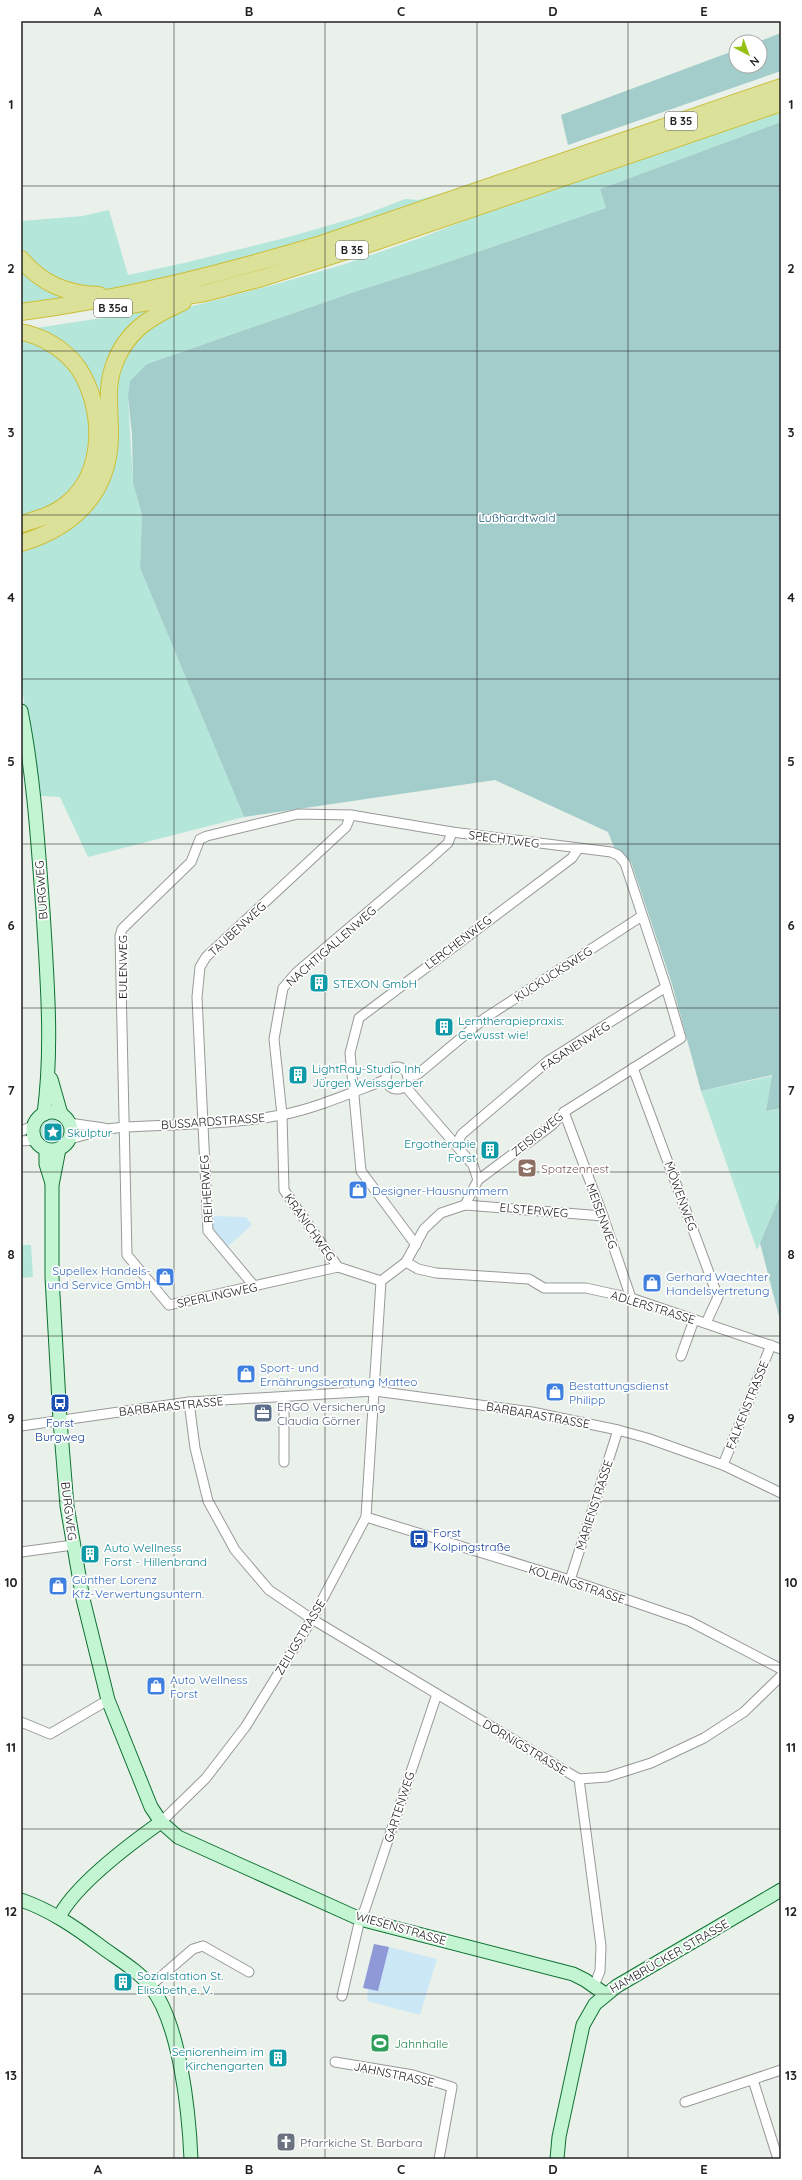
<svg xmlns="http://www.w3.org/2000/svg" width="802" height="2180" font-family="Quicksand,sans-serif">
	<rect width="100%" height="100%" fill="#eaf1ea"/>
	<g fill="#b5e6da">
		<polygon points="781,78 781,81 437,199 247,260 110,290 92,291 63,285 21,252 21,221 83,216 109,210 128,275 184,263 289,237 361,216 405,199 418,200 446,192"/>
		<path d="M781,109v13l-181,67 6,19 -170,58 -79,25 -210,73 -19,33 5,86 9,32 -2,53 104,249 -156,40 -28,-60 -20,-1 -4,-11 -14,-97 -1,-135c37,-14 65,-27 84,-65l12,-112 13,-27 13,-17 31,-21 102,-27 66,-19 78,-27 122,-47z"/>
		<polygon points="21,269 71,297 21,304"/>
		<path d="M154,308c-29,19 -48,46 -52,82 -2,19 2,38 0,58 -2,47 -40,74 -81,87v-4c19,-6 37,-10 52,-25 42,-40 37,-121 -7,-159 -9,-7 -19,-10 -29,-16l-1,-3 79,-12z"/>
		<polygon points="21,336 30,338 70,365 89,403 92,449 80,482 55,506 21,518"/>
		<polygon points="772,1076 766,1111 781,1108 781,1193 757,1250 701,1091"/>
		<polygon points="48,1120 56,1120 64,1130 60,1140 54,1143 47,1142 40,1133 42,1125"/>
		<polygon points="21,1245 31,1245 33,1277 21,1278"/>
	</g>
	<g fill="#a2cdcb">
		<polygon points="781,33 781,71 568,145 561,115 736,50 736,66 760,66 760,42 757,42"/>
		<polygon points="781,122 781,1108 766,1111 772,1075 701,1091 672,984 631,862 614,847 608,832 495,780 244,817 140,568 142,515 133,483 132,435 128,397 130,381 147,364 357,291 436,266 606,208 600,189"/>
		<polygon points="781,1193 781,1324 760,1243"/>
	</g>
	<g fill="#cce8f6">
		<polygon points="212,1216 246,1217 252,1225 226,1248 211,1230"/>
		<polygon points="389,1947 437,1959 420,2015 367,2001 368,1988 378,1990"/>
	</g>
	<polygon fill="#8f99d8" points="374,1944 389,1947 378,1991 363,1988"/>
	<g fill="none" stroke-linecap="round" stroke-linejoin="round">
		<g stroke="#999" stroke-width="11">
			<g id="street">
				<polygon points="298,814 351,815 452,832 611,852 618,855 625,863 666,987 681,1038 564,1112 552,1125 478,1180 465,1205 441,1213 424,1229 406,1262 381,1281 338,1267 169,1305 127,1255 120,936 122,929 191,862 200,839 207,836"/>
				<circle cx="397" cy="1078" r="11"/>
				<polyline points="633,1068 718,1297 706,1323"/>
				<polyline points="408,1076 418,1074 485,1018 642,916"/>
				<polyline points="405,1086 473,1165 478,1180"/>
				<polyline points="564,1112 603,1216 631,1298"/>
				<polyline points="69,1123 104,1128"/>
				<polyline points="21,1131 33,1126"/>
				<path d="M70,1139l37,-10 18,-2c52,-3 104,-2 156,-12 33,-6 72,-23 104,-35"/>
				<polyline points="21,1141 35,1140"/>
				<polyline points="456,1145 462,1134 548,1061 666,987"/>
				<polyline points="465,1205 603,1216"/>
				<polyline points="416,1245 361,1171 350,1053 359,1018 572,858 578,849"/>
				<polyline points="406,1262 418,1269 436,1273 529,1279 544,1288 586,1288 631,1298 781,1349"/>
				<polyline points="338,1267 284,1190 282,1115 274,1039 283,988 296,973 429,860 448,843 452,832"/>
				<polyline points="255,1287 208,1231 197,997 200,967 206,957 346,827 351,815"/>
				<polyline points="681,1356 694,1320"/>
				<polyline points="284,1397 284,1462"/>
				<polyline points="189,1402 195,1448 208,1501 235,1550 269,1590 312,1619 579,1779"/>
				<polyline points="21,1426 189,1402 375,1391 532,1412 618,1430 647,1438 723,1465 781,1493"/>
				<polyline points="723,1465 771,1345"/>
				<polyline points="366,1517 570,1580 689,1621 781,1669"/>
				<polyline points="21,1552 73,1545"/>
				<polyline points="570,1580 618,1430"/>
				<polyline points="21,1722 50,1734 108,1700"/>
				<polyline points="579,1779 607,1777 651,1763 704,1738 744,1712 781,1676"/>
				<polyline points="579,1779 601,1946 600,1971 594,1986"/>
				<polyline points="161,1822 206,1778 246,1726 312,1619 366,1517 381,1281"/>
				<polyline points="150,1986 193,1949 203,1946 249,1972"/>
				<polyline points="342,1996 360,1919 365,1909 437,1694"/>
				<polyline points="335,2062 413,2075 452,2087 439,2159"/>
				<polyline points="753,2080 778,2159"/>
				<polyline points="685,2102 781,2070"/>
			</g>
		</g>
		<g stroke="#0f7233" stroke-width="15">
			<g id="secondary">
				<path d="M21,711c13,66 17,133 22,200 4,67 10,136 1,203"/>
				<polyline points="51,1079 61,1114"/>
				<circle cx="52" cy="1131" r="19"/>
				<polyline points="59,1149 52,1185 52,1277 60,1420 67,1506 83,1599 108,1700 151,1807 161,1822 178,1837 360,1919 573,1974 585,1980 605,1994"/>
				<polyline points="46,1150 46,1164 52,1183"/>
				<path d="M21,1900c29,10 54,27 78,45 17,13 39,25 52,42 29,37 38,125 40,172"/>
				<path d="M59,1917c17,-33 71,-73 102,-95"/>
				<polyline points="557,2159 559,2137 583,2025 595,2004 617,1986 781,1890"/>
			</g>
		</g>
		<g stroke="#cdbf39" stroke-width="18">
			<g id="highway">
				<path d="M21,259c21,25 46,35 78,36"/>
				<polyline points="118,307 205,293 262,278 372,243 781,103"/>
				<path d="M21,312c101,-13 199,-38 297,-67l463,-158"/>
				<path d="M21,332c22,4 45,18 58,37 25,39 27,102 -11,134 -14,12 -30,16 -47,21"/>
				<path d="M21,543c54,-16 90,-52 89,-111 0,-22 -4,-43 3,-64 12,-37 37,-51 70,-66"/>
			</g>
		</g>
		<use href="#street" stroke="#fff" stroke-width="9"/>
		<use href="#secondary" stroke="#c4f5d3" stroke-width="13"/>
		<use href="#highway" stroke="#dce199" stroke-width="16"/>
	</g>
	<path fill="none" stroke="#222" stroke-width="1" stroke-opacity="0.55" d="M174,21v2138M325,21v2138M477,21v2138M628,21v2138M21,186h760M21,351h760M21,515h760M21,679h760M21,844h760M21,1008h760M21,1172h760M21,1336h760M21,1501h760M21,1665h760M21,1829h760M21,1994h760"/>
	<defs>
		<g id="building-square" transform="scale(1)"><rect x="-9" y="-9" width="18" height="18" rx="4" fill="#0f9aa8" stroke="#fff"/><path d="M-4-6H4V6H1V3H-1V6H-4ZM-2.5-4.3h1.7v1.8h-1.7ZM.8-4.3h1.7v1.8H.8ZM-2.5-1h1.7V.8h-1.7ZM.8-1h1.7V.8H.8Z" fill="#fff"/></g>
		<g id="sight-square" transform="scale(1)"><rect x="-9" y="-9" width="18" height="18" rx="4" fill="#0f9aa8" stroke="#fff"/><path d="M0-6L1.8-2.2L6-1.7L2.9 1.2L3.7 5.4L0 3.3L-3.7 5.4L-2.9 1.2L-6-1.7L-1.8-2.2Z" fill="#fff"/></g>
		<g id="school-square" transform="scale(1)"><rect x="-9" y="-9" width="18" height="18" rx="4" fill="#8d6e63" stroke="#fff"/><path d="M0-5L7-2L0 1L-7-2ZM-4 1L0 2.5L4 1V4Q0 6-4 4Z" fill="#fff"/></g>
		<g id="shop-square" transform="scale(1)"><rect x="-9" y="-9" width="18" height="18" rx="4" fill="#3f7fe0" stroke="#fff"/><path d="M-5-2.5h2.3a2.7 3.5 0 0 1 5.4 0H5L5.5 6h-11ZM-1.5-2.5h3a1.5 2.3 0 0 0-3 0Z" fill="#fff"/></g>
		<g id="bus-square" transform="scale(1)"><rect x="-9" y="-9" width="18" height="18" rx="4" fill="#1a4fb4" stroke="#fff"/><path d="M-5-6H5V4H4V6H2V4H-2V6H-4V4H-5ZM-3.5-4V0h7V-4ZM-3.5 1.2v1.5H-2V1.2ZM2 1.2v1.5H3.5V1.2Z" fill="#fff"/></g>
		<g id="office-square" transform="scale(1)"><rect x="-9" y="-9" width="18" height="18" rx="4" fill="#5c6f8a" stroke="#fff"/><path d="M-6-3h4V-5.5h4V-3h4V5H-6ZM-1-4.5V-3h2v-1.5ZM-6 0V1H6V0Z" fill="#fff"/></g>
		<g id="stadium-square" transform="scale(1)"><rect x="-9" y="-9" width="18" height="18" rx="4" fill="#2e9e5b" stroke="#fff"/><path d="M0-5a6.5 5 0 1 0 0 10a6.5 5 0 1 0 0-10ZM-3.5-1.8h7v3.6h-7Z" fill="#fff"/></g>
		<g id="church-square" transform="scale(1)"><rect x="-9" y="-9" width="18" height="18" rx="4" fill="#6b7280" stroke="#fff"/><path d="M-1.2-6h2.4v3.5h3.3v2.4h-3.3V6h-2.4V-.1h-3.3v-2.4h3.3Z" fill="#fff"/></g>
	</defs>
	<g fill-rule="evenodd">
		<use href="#building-square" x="319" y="983"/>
		<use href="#building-square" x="444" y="1027"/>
		<use href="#building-square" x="298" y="1075"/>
		<use href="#sight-square" x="53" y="1132"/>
		<use href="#building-square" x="490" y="1150"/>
		<use href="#school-square" x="527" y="1168"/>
		<use href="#shop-square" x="358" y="1190"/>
		<use href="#shop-square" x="165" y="1277"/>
		<use href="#shop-square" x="652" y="1283"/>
		<use href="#shop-square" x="246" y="1374"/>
		<use href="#shop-square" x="555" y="1392"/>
		<use href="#bus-square" x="60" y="1403"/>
		<use href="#office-square" x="263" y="1413"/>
		<use href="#bus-square" x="419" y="1539"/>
		<use href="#building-square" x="90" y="1554"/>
		<use href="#shop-square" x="58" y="1586"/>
		<use href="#shop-square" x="156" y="1686"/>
		<use href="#building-square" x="123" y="1982"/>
		<use href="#stadium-square" x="380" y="2043"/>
		<use href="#building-square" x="278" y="2058"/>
		<use href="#church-square" x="286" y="2142"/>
	</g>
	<g text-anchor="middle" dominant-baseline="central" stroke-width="3.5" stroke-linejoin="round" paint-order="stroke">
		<g fill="#fff" stroke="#646464" stroke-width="1">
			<rect x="665" y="112" width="32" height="18" rx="3"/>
			<rect x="336" y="241" width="32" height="18" rx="3"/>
			<rect x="94" y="299" width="38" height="18" rx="3"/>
		</g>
		<g font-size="11" font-weight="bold" fill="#222">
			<text x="681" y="121">B 35</text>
			<text x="352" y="250">B 35</text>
			<text x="113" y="308">B 35a</text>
		</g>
		<g font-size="12" fill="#165879" stroke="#fff">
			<text x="517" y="517">Lußhardtwald</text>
		</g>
		<g font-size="12" fill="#222" stroke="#fff">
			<text transform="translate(504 839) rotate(7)">SPECHTWEG</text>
			<text transform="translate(41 890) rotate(-94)">BURGWEG</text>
			<text transform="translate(237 929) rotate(-43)">TAUBENWEG</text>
			<text transform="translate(458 942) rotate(-37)">LERCHENWEG</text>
			<text transform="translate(331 946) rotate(-41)">NACHTIGALLENWEG</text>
			<text transform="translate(122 967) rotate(-90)">EULENWEG</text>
			<text transform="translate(553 974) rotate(-33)">KUCKUCKSWEG</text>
			<text transform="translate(575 1046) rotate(-33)">FASANENWEG</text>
			<text transform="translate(213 1121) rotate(-4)">BUSSARDSTRASSE</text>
			<text transform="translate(537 1134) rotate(-39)">ZEISIGWEG</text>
			<text transform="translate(206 1189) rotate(-94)">REIHERWEG</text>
			<text transform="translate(681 1196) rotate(70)">MÖWENWEG</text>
			<text transform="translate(534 1210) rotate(5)">ELSTERWEG</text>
			<text transform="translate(602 1216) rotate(70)">MEISENWEG</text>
			<text transform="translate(310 1227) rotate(55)">KRANICHWEG</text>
			<text transform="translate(217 1295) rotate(-12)">SPERLINGWEG</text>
			<text transform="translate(653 1307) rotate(17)">ADLERSTRASSE</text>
			<text transform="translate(747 1405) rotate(-68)">FALKENSTRASSE</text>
			<text transform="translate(171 1406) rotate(-6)">BARBARASTRASSE</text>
			<text transform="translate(538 1415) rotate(10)">BARBARASTRASSE</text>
			<text transform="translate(594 1505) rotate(-72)">MARIENSTRASSE</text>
			<text transform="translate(69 1511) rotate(83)">BURGWEG</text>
			<text transform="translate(577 1584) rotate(18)">KOLPINGSTRASSE</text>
			<text transform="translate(300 1637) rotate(-59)">ZEILIGSTRASSE</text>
			<text transform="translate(525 1747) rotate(31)">DÖRNIGSTRASSE</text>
			<text transform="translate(399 1807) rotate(-72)">GARTENWEG</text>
			<text transform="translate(401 1928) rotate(16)">WIESENSTRASSE</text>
			<text transform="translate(669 1956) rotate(-30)">HAMBRÜCKER STRASSE</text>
			<text transform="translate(394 2074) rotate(12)">JAHNSTRASSE</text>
		</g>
		<g font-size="12" fill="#0d838f" stroke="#fff" text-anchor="start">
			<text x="333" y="983">STEXON GmbH</text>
			<text x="458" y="1020">Lerntherapiepraxis:<tspan x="458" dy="14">Gewusst wie!</tspan></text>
			<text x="312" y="1068">LightRay-Studio Inh.<tspan x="312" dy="14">Jürgen Weissgerber</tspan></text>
			<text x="67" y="1132">Skulptur</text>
			<text x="476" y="1143" text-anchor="end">Ergotherapie<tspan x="476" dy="14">Forst</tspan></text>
			<text x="104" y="1547">Auto Wellness<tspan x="104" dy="14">Forst - Hillenbrand</tspan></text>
			<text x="137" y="1975">Sozialstation St.<tspan x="137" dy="14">Elisabeth e. V.</tspan></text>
			<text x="264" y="2051" text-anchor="end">Seniorenheim im<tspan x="264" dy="14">Kirchengarten</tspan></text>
		</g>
		<g font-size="12" fill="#785e54" stroke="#fff" text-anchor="start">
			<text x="541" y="1168">Spatzennest</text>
		</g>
		<g font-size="12" fill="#366cbe" stroke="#fff" text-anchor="start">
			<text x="372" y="1190">Designer-Hausnummern</text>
			<text x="151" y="1270" text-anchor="end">Supellex Handels-<tspan x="151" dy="14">und Service GmbH</tspan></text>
			<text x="666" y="1276">Gerhard Waechter<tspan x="666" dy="14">Handelsvertretung</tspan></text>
			<text x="260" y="1367">Sport- und<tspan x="260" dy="14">Ernährungsberatung Matteo</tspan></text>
			<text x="569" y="1385">Bestattungsdienst<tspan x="569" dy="14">Philipp</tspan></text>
			<text x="72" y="1579">Günther Lorenz<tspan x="72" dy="14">Kfz-Verwertungsuntern.</tspan></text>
			<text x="170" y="1679">Auto Wellness<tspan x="170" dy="14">Forst</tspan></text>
		</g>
		<g font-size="12" fill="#4e5e75" stroke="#fff" text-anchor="start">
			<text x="277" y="1406">ERGO Versicherung<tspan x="277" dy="14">Claudia Görner</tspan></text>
		</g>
		<g font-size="12" fill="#164399" stroke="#fff">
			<text x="60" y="1422">Forst<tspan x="60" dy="14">Burgweg</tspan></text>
			<text x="433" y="1532" text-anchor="start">Forst<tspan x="433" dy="14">Kolpingstraße</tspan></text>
		</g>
		<g font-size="12" fill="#27864d" stroke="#fff" text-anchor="start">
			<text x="394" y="2043">Jahnhalle</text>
		</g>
		<g font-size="12" fill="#5b616d" stroke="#fff" text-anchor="start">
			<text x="300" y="2142">Pfarrkiche St. Barbara</text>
		</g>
	</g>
	<rect width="802" height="2180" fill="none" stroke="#ffffff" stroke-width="44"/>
	<g transform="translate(748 54) rotate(139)"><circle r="19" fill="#ffffff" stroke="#a7a7a7"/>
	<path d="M0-3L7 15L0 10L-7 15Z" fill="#95c212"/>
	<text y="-6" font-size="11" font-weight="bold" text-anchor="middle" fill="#222222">N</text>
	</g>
	<rect x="22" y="22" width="758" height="2136" fill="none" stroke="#222" stroke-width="1.5"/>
	<g font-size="13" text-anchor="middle" font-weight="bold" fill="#222">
		<text x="98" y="16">A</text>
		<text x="249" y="16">B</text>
		<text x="401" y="16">C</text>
		<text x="553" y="16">D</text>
		<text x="704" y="16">E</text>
		<text x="11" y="109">1</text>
		<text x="791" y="109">1</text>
		<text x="11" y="273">2</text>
		<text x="791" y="273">2</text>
		<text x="11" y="437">3</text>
		<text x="791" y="437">3</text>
		<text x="11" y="602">4</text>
		<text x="791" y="602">4</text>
		<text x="11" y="766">5</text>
		<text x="791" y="766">5</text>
		<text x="11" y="930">6</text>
		<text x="791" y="930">6</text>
		<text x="11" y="1095">7</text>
		<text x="791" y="1095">7</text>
		<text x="11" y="1259">8</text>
		<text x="791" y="1259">8</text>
		<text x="11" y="1423">9</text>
		<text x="791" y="1423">9</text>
		<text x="11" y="1587">10</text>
		<text x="791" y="1587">10</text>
		<text x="11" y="1752">11</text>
		<text x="791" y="1752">11</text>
		<text x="11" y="1916">12</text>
		<text x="791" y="1916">12</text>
		<text x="11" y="2080">13</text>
		<text x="791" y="2080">13</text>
		<text x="98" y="2174">A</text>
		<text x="249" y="2174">B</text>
		<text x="401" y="2174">C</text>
		<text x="553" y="2174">D</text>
		<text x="704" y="2174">E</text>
	</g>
</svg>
